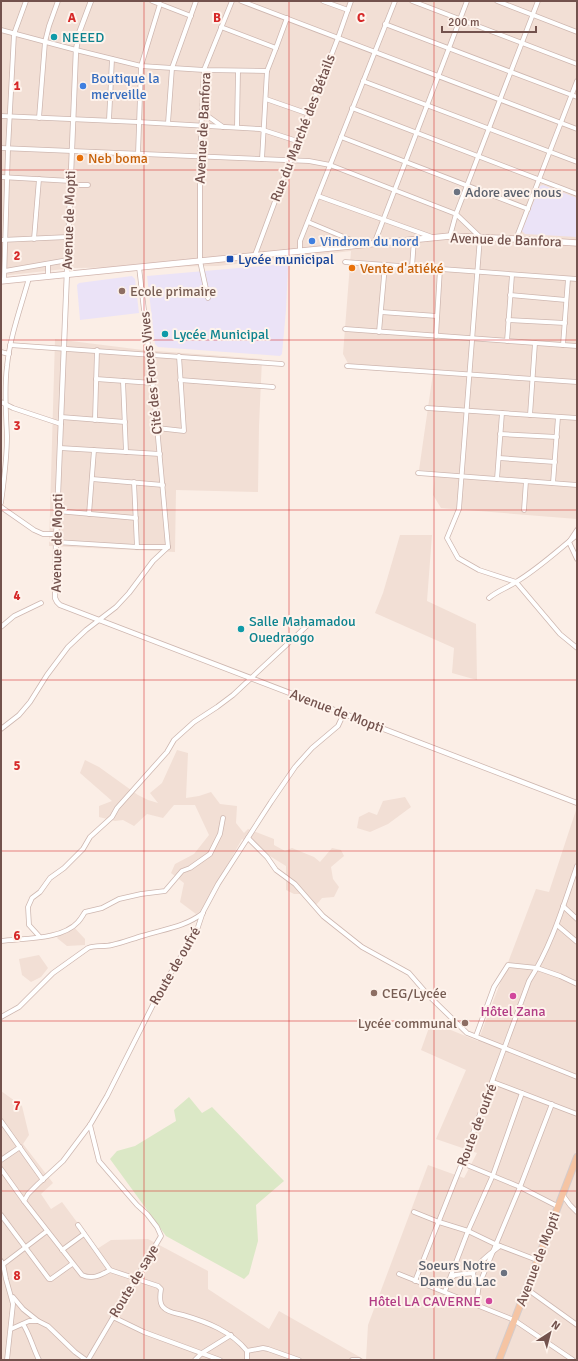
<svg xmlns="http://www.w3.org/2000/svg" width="578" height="1361" font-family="Signika,sans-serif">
	<rect width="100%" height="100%" fill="#fbeee6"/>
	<g fill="#f2dfd5">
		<polygon points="1,1 577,1 577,519 441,508 433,495 435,472 419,470 433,373 351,369 343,354 351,251 218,266 73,268 1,276"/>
		<polygon points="55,339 143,350 262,359 259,426 258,492 176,490 175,552 49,546"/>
		<polygon points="400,535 432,535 427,601 476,624 477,680 452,673 454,648 375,613 383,593"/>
		<polygon points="177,750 188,753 186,798 199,796 211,792 220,804 237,806 236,823 244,833 248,829 274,839 274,845 285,851 292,848 314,857 320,862 332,848 341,850 344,856 331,867 333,879 339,887 334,897 322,898 317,904 314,906 302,894 294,894 286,890 286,866 242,839 202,910 196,914 180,902 184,883 171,873 175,864 194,854 209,835 195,805 174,805 163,818 147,814 134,826 123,820 115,821 99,817 99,806 112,801 80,773 85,760 99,767 138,795 148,800 158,803 150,793 162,783"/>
		<polygon points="405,797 411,807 388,824 370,832 357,828 359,817 369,812 377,815 383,801"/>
		<polygon points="577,807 577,1360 366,1360 368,1325 428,1165 464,1178 477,1153 436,1139 466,1070 421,1050 431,1022 478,1041 536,889 549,892"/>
		<polygon points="71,924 85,939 85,945 67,946 57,938 65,928"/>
		<polygon points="39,955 48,968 41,977 31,982 22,975 19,959"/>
		<polygon points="1,1091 22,1106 29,1135 23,1144 53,1183 41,1194 51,1209 62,1202 97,1249 111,1240 148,1239 208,1271 208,1289 269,1329 279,1311 365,1360 1,1360"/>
	</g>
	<g fill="#ebe3f7">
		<polygon points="543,185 577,198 577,237 525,234 522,231 540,186"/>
		<polygon points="285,264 288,267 286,310 282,354 280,356 158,347 155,344 147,276"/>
		<polygon points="132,276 135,279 139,313 80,320 77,285 79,283"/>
	</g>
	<polygon fill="#dbe8c6" points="189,1097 202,1113 212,1107 284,1181 256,1205 258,1241 249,1274 244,1279 166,1236 110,1159 117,1151 135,1146 176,1121 174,1110"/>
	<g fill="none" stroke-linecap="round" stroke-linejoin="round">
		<g stroke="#ceb7b0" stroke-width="5.5">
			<g id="minor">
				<polyline points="152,1 191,16"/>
				<polyline points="241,1 577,129"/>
				<polyline points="323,1 348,10"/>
				<polyline points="412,1 577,64"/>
				<polyline points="497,1 577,32"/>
				<polyline points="385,24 577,97"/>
				<polyline points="221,27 276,48 287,18"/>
				<polyline points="1,30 76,50 141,66 204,70 267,71"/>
				<polyline points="363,81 577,162"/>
				<polyline points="266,99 309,114"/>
				<polyline points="352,108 577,194"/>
				<polyline points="202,112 223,127"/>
				<polyline points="1,116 138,122 260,129 297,141"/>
				<polyline points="39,118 45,42 49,26 58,1"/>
				<polyline points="109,120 112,59"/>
				<polyline points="168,123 172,68 196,1"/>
				<polyline points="237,127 238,71"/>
				<polyline points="341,137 528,209"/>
				<polyline points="1,148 309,161 330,165 456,214 480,237 459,509 447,538 458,558 479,570 516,582 560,634 577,648"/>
				<polyline points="138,154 141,66 160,4"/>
				<polyline points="262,159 267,71 276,48"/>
				<polyline points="1,177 71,181"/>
				<polyline points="70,185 88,185"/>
				<polyline points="318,196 432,237"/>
				<polyline points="308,222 363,245"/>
				<polyline points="450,236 456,214 538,1"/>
				<polyline points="34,239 39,179"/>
				<polyline points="516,239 577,81"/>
				<polyline points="1,240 68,237"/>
				<polyline points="374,244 467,1"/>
				<polyline points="300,251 300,241 395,1"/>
				<polyline points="255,255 290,161 338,38 351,1"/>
				<polyline points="345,262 577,279"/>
				<polyline points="48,264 48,276"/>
				<polyline points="139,267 155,405 168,547"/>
				<polyline points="412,267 414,240"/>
				<polyline points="5,271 68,260"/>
				<polyline points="4,281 8,149 14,34 26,1"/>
				<polyline points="510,295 566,300"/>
				<polyline points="208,298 200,261 200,157 204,70 232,1"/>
				<polyline points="381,312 437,316"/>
				<polyline points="508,320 565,323"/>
				<polyline points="345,329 577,346"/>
				<polyline points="379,332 385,265"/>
				<polyline points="436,336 440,269"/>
				<polyline points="507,341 512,275"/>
				<polyline points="10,345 282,364"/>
				<polyline points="563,345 568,279"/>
				<polyline points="1,352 9,354"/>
				<polyline points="347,366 577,382"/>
				<polyline points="96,379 153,383"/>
				<polyline points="180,380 273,387"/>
				<polyline points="123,381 126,452"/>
				<polyline points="1,402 13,408 61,424"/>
				<polyline points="427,408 577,418"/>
				<polyline points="530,415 535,343"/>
				<polyline points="61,417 125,422"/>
				<polyline points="95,420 97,350"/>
				<polyline points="157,428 184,431 179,356"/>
				<polyline points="500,434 557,437"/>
				<polyline points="60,448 160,454"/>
				<polyline points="499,458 555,462"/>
				<polyline points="418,473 577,485"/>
				<polyline points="92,479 163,485"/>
				<polyline points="497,479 502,413"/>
				<polyline points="134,482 137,547"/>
				<polyline points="553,483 558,417"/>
				<path d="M1,503c3,-23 6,-44 6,-67 -1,-23 -3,-46 0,-70 3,-30 14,-59 22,-88"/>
				<polyline points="1,507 34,530 43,534 56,534"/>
				<polyline points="524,510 526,481"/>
				<polyline points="57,511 136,518"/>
				<polyline points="89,514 94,450"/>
				<polyline points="577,530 569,542 577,559"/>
				<polyline points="56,542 137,547 168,547"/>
				<path d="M489,598c8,-7 18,-10 27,-16 22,-13 41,-31 61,-47"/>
				<polyline points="1,627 14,616 41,603"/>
				<polyline points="1,729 19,715 30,702 47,675 68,647 86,630 116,607 129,593 153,561 168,547"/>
				<polyline points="248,838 267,857 276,870 295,884 323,916 362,947 409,973 429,996 467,1033 577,1077"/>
				<polyline points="563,906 577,919"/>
				<polyline points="557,925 577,942"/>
				<polyline points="39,936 29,925 28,907 32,898 40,892 50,878 64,868 83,849 90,837 112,817 117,808 167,752 174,740 194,722 217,707 233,695 311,622"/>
				<path d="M1,941c23,-3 61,-1 77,-19 3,-3 5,-7 7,-10l17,-4 17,-9 22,-5 24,-3 17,-20 8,-3 20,-14 10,-20 3,-16"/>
				<path d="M1,1017l18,-10 34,-34 35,-25c8,-3 16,-1 24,-3 10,-2 20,-6 30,-9 22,-7 43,-9 61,-23"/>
				<polyline points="476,1036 494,987 508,965 537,968 560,976 577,984"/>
				<polyline points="493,1082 577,1114"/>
				<polyline points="1,1121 43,1180"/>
				<polyline points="1,1160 20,1147"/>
				<polyline points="462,1163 520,1187 557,1206"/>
				<path d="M1,1169l23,32 58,74c11,5 19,0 28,-5"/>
				<polyline points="562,1194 570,1205 577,1212"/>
				<polyline points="24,1201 28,1194 38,1184 63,1161 90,1125 107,1096 163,985 196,933 203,912 218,884 271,802 295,767 312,748 338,726 344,713"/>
				<polyline points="414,1212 439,1222 468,1231 495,1244 537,1260"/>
				<polyline points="1,1215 49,1279 51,1279 72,1264"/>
				<path d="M78,1225l32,45 48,16 3,3c-1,6 -2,14 2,18 5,6 13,6 20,8 24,7 48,16 64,36v9"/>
				<polyline points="62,1250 84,1234"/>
				<polyline points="1,1261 3,1264 6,1279 13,1304 7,1360"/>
				<polyline points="1,1266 47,1231"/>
				<polyline points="473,1273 475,1282 479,1285"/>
				<polyline points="399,1274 514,1320 573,1360"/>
				<path d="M450,1279l5,-4 18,-2c4,-10 18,-20 27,-27"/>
				<path d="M415,1281l47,-118 67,-182c23,-36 34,-75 48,-115"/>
				<polyline points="527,1289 577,1325"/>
				<polyline points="445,1291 468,1231 493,1175 522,1093"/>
				<polyline points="13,1297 23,1309 38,1321"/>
				<polyline points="476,1304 479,1285 520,1187 552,1104"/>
				<polyline points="113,1317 144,1332 220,1360"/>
				<path d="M23,1324c7,11 10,24 16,36"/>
				<polyline points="11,1329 29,1321 38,1321 48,1326 75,1352 86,1360"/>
				<polyline points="247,1351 263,1348 268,1349 299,1360"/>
				<polyline points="88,1360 161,1236 157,1227 147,1214 137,1205 99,1161 90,1125"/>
				<polyline points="195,1360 202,1353 231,1335"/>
				<polyline points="352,1360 359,1360"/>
			</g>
		</g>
		<g stroke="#ceb7b0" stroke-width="6">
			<polyline id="tertiary" points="91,1 79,33 76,50 56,542 55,598 57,602 60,605 577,803"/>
		</g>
		<g stroke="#d1b5ae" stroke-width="7">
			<polyline id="secondary" points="1,281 450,236 516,239 577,243"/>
		</g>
		<g stroke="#d5cbca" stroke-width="8">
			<polyline id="primary" points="499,1360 577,1157"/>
		</g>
		<use href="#minor" stroke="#fff" stroke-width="4"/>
		<use href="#tertiary" stroke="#fff" stroke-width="4.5"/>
		<use href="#secondary" stroke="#fff" stroke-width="5.5"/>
		<use href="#primary" stroke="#f5c4a3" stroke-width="6"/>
	</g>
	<path fill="none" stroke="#d62828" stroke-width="1" stroke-opacity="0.55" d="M144,1v1359M289,1v1359M434,1v1359M1,170h576M1,340h576M1,510h576M1,680h576M1,851h576M1,1021h576M1,1191h576"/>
	<g fill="#0f9aa8" stroke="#fef3ec" stroke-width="1.5">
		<circle cx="54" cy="37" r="4"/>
		<circle cx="165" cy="334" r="4"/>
		<circle cx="241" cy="629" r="4"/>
	</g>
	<g fill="#3f7fe0" stroke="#fef3ec" stroke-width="1.5">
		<circle cx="83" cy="86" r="4"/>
		<circle cx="312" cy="241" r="4"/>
	</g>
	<g fill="#e8710a" stroke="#fef3ec" stroke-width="1.5">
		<circle cx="80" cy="158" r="4"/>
		<circle cx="352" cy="268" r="4"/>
	</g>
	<g fill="#6b7280" stroke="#fef3ec" stroke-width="1.5">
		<circle cx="457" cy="192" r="4"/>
		<circle cx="504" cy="1273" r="4"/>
	</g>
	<rect fill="#1a4fb4" stroke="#fef3ec" stroke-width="1.5" x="226" y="255" width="8" height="8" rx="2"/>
	<g fill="#8d6e63" stroke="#fef3ec" stroke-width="1.5">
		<circle cx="122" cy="291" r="4"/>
		<circle cx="374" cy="993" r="4"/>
		<circle cx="465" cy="1023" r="4"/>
	</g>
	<g fill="#d1479c" stroke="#fef3ec" stroke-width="1.5">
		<circle cx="513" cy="996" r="4"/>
		<circle cx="489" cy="1301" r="4"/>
	</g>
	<g text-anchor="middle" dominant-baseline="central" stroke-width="4" stroke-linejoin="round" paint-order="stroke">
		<g font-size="14" fill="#0d838f" stroke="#fef3ec" text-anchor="start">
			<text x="62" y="37">NEEED</text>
			<text x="173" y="334">Lycée Municipal</text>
			<text x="249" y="621">Salle Mahamadou<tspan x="249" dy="16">Ouedraogo</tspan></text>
		</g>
		<g font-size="14" fill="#366cbe" stroke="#fef3ec" text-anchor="start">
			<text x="91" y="78">Boutique la<tspan x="91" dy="16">merveille</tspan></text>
			<text x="320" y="241">Vindrom du nord</text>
		</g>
		<g font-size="14" fill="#73524d" stroke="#fef3ec">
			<text transform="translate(203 128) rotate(-87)">Avenue de Banfora</text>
			<text transform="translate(303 128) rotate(-69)">Rue du Marché des Bétails</text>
			<text transform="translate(69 220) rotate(-88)">Avenue de Mopti</text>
			<text transform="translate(506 240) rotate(2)">Avenue de Banfora</text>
			<text transform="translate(151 373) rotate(-96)">Cité des Forces Vives</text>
			<text transform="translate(57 543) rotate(-89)">Avenue de Mopti</text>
			<text transform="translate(337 711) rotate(21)">Avenue de Mopti</text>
			<text transform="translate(175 966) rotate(-60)">Route de oufré</text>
			<text transform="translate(477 1125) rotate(-69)">Route de oufré</text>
			<text transform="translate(538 1259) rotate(-69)">Avenue de Mopti</text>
			<text transform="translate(134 1281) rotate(-59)">Route de saye</text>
		</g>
		<g font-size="14" fill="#c56008" stroke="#fef3ec" text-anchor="start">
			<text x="88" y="158">Neb boma</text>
			<text x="360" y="268">Vente d'atiéké</text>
		</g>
		<g font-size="14" fill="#5b616d" stroke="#fef3ec" text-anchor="start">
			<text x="465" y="192">Adore avec nous</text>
			<text x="496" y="1265" text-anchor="end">Soeurs Notre<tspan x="496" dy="16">Dame du Lac</tspan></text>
		</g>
		<g font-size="14" fill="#164399" stroke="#fef3ec" text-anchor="start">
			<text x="238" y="259">Lycée municipal</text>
		</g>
		<g font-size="14" fill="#785e54" stroke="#fef3ec" text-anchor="start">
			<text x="130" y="291">Ecole primaire</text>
			<text x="382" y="993">CEG/Lycée</text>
			<text x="457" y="1023" text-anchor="end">Lycée communal</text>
		</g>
		<g font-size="14" fill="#b23c85" stroke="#fef3ec">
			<text x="513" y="1011">Hôtel Zana</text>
			<text x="481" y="1301" text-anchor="end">Hôtel LA CAVERNE</text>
		</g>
	</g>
	<g font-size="13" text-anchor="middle" font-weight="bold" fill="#d62828" stroke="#fef3ec" stroke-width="4" stroke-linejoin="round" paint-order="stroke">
		<text x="72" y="22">A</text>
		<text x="217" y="22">B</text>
		<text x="361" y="22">C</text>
		<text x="17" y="90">1</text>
		<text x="17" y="260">2</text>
		<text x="17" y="430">3</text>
		<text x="17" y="600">4</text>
		<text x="17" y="770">5</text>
		<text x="17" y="940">6</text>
		<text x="17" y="1110">7</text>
		<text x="17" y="1280">8</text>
	</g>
	<rect width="578" height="1361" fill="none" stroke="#73524d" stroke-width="4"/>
	<g transform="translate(550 1333) rotate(36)" stroke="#fef3ec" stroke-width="3" paint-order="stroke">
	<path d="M0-3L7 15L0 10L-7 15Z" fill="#73524d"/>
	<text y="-6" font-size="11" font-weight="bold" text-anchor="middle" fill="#73524d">N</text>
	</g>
	<path d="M442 26v6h94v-6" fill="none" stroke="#73524d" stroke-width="2"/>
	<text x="448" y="26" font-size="12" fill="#73524d" stroke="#fef3ec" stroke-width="3" paint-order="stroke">200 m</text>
</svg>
